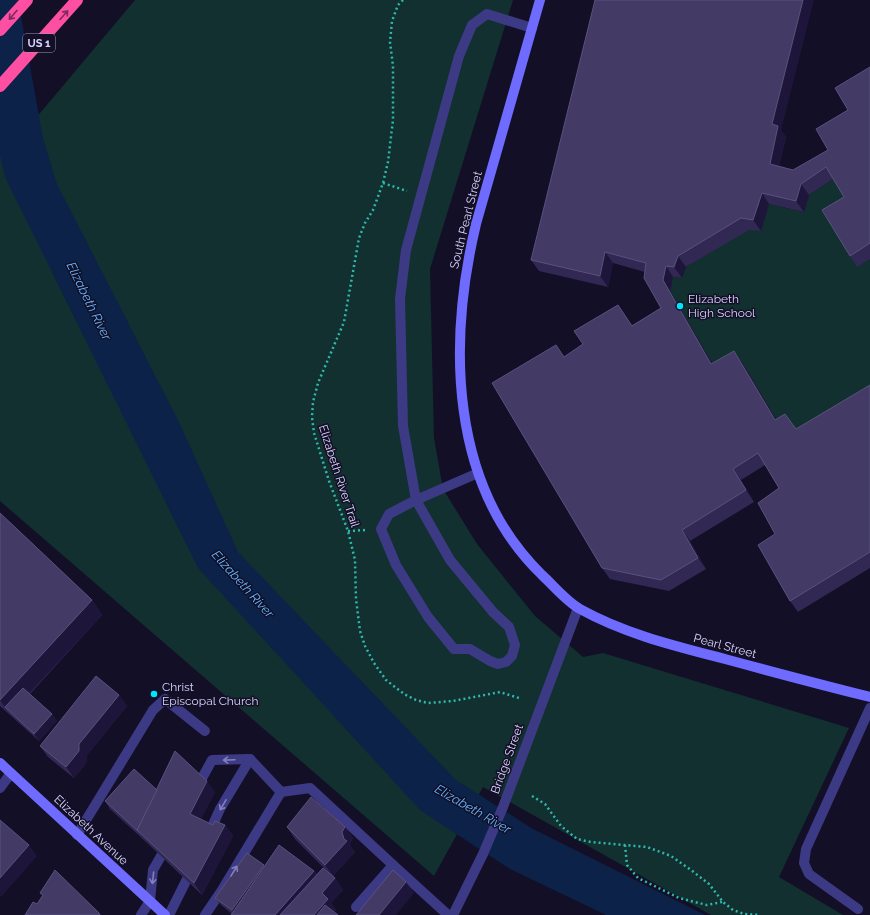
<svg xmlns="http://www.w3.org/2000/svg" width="870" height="915" font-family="Raleway,sans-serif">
	<rect width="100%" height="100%" fill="#130f26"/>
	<g fill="#12302f">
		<polygon points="135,0 513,0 430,269 434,438 443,489 477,544 535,616 583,657 603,653 849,728 779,877 843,915 711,915 483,787 434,876 0,501 0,156 41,112"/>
		<polygon points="833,179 852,208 870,259 870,400 803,440 783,431 719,375 670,291 673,277 682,278 686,267 749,229 761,231 769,204 804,212 809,195"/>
	</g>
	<polygon fill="#0c2248" points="0,0 18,0 43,138 57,184 178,420 238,552 456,780 533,829 705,915 606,915 510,869 421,811 198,568 5,177 0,155"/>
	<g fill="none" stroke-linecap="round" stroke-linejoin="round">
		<g stroke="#2fb8b0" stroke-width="2.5" stroke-dasharray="2 3" stroke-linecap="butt">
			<polyline points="403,0 398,5 392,21 390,42 393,66 393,120 388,162 383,183 373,210 365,223 359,238 344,322 318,383 313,402 312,417 314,433 329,481 348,531 355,560 356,599 360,631 365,646 374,663 386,680 404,694 416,700 428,703 453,701 500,692 519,698"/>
			<polyline points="383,183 407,191"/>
			<polyline points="348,531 367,530"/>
			<polyline points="532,796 545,804 561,826 577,839 591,842 647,847 671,856 691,870 709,884 723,902 733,910 744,914 760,915"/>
			<polyline points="625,845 627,865 638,878 679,898 707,905 722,902"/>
		</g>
		<g stroke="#3d3a85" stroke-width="10">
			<polyline points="478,473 416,500 403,426 400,299 406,250 459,56 472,25 487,14 532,28"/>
			<polygon points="416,500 450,560 493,612 509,627 515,645 512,656 506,662 498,664 490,661 470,649 454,649 428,617 396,565 381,529 389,514"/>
			<polyline points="201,780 212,760 250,759 281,792 222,890 205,915"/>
			<polyline points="281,792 310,788 393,865"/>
			<polyline points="210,831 220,809 250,759"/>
			<polyline points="77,835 153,710 165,699 205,731"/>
			<polyline points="150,901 153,870 161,856"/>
			<polyline points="356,907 393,865 448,915"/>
			<polyline points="858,909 809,874 804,863 806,849 870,708"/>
			<polyline points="169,915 187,879"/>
		</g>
		<g stroke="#3d3a85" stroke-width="10">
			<polyline points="0,788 11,773"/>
			<polyline points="141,915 150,901"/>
			<polyline points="453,915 483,854 503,807 578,608"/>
		</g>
		<g stroke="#6f6bff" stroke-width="10">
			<path d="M540,0l-64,224c-28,118 -27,261 66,351 12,11 24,26 38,34 45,25 95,37 145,50 48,13 97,26 145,38"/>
			<polyline points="0,763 165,915"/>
		</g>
		<g stroke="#ff4fa3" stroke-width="12">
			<polyline points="0,30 27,0"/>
			<polyline points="0,86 77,0"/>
		</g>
	</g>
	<g fill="#312854">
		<polygon points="870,67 870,259 857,267 850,256 844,197 833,179 809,195 804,212 769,204 761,231 749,230 686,267 682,278 673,277 670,291 712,363 742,362 776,420 796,429 870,385 870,568 798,612 790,601 775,534 779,488 765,465 741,480 754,502 690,541 706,569 669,591 610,579 602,568 565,357 632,325 661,308 645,272 613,263 608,287 539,271 531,260 781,130 786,137 779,166 793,170 828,150"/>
		<polygon points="0,513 92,600 102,615 30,694 52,714 57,721 39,741 0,706"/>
		<polygon points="119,695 127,706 87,755 87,762 74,778 48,757 40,746"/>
		<polygon points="157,790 215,792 201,819 213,825 225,825 233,836 202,895 145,841 110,809 105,801"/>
		<polygon points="287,827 345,827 353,838 350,843 351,847 355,852 333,876 335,878 343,890 331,903 336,910 334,912 232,914 221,905 215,898 265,866 314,871 317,874 332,876 295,839"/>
	</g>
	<g fill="#1d163a">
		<polygon points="803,0 814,0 781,130 786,137 777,175 770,164 772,124"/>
		<polygon points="801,184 809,195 804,212 796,201"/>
		<polygon points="762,193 769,204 761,231 753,220"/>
		<polygon points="605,252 613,263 608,287 600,276"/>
		<polygon points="678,256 686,267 682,278 674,267"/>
		<polygon points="666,266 673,277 670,291 719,375 711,364 663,280"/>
		<polygon points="734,351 742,362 783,431 775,420"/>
		<polygon points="733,469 741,480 754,502 746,490"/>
		<polygon points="682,530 690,541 706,569 698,558"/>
		<polygon points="92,600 102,615 11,713 5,707 0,700"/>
		<polygon points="119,695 127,706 87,755 87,762 74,778 66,767 79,744"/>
		<polygon points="52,714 57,721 39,741 34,734"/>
		<polygon points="207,781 215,792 198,825 190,814"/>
		<polygon points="225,825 233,836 202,895 194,883"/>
		<polygon points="345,827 353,838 350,843 351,847 355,852 333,876 325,865 344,839 342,832"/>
		<polygon points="29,845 37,856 1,897 0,896 0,878"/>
		<polygon points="264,865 269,872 236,915 232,910"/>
		<polygon points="314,871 322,882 293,915 275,915"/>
		<polygon points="335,878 343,890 331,903 336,910 332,915 314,915 322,893"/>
		<polygon points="406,882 414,893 396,915 379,915"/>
	</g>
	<g fill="#433a66" stroke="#5a527e">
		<polygon points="595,0 803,0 772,124 778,126 770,164 793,170 828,150 816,129 848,110 835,88 870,67 870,243 850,256 822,210 844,197 826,167 801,184 796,201 762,193 753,220 741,218 678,256 674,267 666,266 663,280 711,364 734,351 775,420 785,414 796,429 870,385 870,552 790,601 758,545 775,534 758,503 779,488 758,453 733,469 746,490 682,530 698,558 661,580 602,568 492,383 556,345 564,357 583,344 574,331 618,305 632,326 661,308 644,278 646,263 605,252 600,276 531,260"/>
		<polygon points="0,513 92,600 0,700"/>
		<polygon points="96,676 119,695 79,744 79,751 66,767 40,746"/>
		<polygon points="23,688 52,714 34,734 5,707"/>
		<polygon points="175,751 207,781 190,814 213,825 215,821 225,825 194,883 137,830"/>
		<polygon points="134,769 157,790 137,830 140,833 105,801"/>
		<polygon points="311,797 345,827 342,832 344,839 347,841 325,865 287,827"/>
		<polygon points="0,820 29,845 0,878"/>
		<polygon points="279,845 314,871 275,915 231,915"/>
		<polygon points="247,853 264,865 232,910 215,898"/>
		<polygon points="323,868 335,878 322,893 328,899 314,915 280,915"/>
		<polygon points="55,870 99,913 100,915 25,915 33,902 37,904 43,895 40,893"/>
		<polygon points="393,870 406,882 379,915 356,915"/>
		<polygon points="325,905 338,915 317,915"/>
	</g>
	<defs><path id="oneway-shaft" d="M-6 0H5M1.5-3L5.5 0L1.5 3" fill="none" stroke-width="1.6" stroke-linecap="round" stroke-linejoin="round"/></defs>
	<g stroke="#7d2c5e">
		<use href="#oneway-shaft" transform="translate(13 15) rotate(131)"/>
		<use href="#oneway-shaft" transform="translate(64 15) rotate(-48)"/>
	</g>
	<g stroke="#837fbc">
		<use href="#oneway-shaft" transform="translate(229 760) rotate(178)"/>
		<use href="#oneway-shaft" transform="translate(223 805) rotate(120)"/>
		<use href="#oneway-shaft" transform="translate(234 871) rotate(-59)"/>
		<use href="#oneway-shaft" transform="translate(153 878) rotate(96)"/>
	</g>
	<g fill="#00e5ff" stroke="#130f26" stroke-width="1.5">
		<circle cx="680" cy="306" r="4"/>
		<circle cx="154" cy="694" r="4"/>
	</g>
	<g text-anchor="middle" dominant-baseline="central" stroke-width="3" stroke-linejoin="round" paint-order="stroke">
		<rect fill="#130f26" stroke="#9e99be" stroke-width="1" x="23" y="34" width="32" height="18" rx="3"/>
		<g font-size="11" font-weight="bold" fill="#d9d4ff">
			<text x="39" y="43">US 1</text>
		</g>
		<g font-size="12" fill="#d9d4ff" stroke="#130f26">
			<text transform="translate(466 220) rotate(-76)">South Pearl Street</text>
			<text transform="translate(339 476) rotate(72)">Elizabeth River Trail</text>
			<text transform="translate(725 646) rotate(15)">Pearl Street</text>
			<text transform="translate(507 759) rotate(-70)">Bridge Street</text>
			<text transform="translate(91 830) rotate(43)">Elizabeth Avenue</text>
		</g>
		<g font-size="12" fill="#d9d4ff" stroke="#130f26" text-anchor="start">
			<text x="688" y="299">Elizabeth<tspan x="688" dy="14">High School</tspan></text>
			<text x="162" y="687">Christ<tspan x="162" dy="14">Episcopal Church</tspan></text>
		</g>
		<g font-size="13" font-style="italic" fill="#62b6ff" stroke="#130f26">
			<text transform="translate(89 301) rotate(64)">Elizabeth River</text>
			<text transform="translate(243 584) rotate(48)">Elizabeth River</text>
			<text transform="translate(473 809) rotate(30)">Elizabeth River</text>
		</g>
	</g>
</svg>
